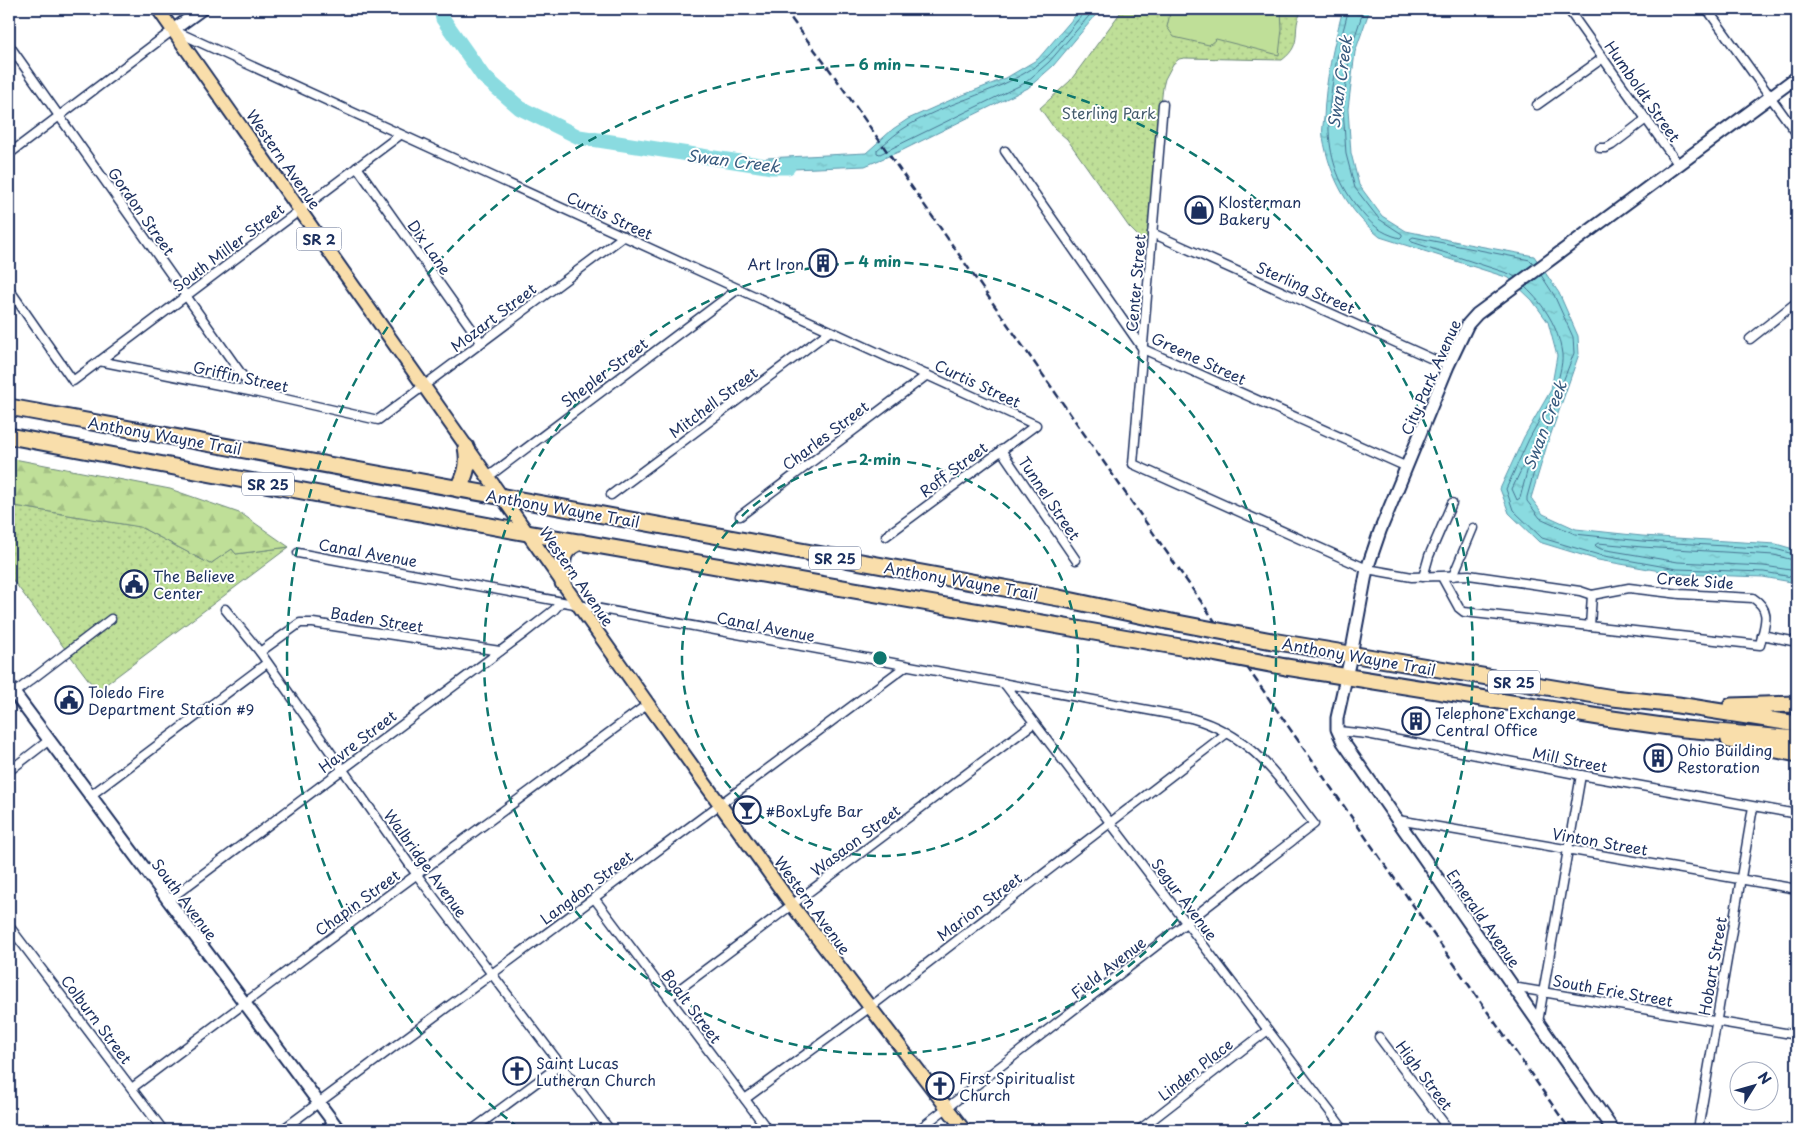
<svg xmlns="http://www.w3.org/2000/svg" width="1806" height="1139" font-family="'Playpen Sans',sans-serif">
	<defs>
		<pattern id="green-dots" width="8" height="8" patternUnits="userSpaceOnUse" patternTransform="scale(1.25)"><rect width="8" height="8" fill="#bfdf98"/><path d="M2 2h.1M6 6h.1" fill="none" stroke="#a4c085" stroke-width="1.8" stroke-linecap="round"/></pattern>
		<pattern id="forest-firs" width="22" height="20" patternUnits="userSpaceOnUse" patternTransform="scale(1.25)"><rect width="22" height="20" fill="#bfdf98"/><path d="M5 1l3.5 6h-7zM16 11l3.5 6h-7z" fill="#a4c085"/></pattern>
		<pattern id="water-ripples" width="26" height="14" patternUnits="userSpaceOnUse" patternTransform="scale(1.25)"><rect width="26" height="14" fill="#8adbe0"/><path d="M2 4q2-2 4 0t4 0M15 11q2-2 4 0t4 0" fill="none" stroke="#76bcc3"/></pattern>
	</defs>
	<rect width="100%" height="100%" fill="#fff"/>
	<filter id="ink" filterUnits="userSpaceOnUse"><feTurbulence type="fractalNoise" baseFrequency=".02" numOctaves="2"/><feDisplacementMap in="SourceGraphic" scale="10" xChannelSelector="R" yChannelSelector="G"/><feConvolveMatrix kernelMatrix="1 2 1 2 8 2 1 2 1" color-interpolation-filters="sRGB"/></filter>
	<g filter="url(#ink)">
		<g fill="url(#green-dots)" stroke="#6d877b">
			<path d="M1123,9h179v2c-12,18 3,32 -20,49l-98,-2 -5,1 -6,5 -8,15 -2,8 -8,70 -5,87 -7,-3 -14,-14 -62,-88 -13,-11 -14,-20 30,-27z"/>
			<polygon points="9,505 140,527 210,564 232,549 236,554 289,547 97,691 9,575"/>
		</g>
		<polygon fill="url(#forest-firs)" stroke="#6d877b" points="9,458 170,489 242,514 289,547 236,554 232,549 210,564 140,527 9,505"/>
		<polygon fill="#bfdf98" stroke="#6d877b" points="1171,9 1281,9 1282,29 1279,55 1216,39 1209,45 1174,37 1167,27"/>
		<g fill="url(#water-ripples)" stroke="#5e96ac">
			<polygon points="1081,9 1101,9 1053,66 1028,88 903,150 865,166 769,170 766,158 866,153 893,129 908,119 953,99 1006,78 1038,59"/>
			<path d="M1343,9h27l-15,43 -7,57 3,44 8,32 23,31 24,15 62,13 66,12 25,37 19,43 1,18 -32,91 -16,53 12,16 33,15 66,7 134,8 21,6v33l-34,-6 -86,-3 -79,-14 -59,-18 -30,-29 -9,-24 24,-52 27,-47 6,-34 -9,-34 -16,-22 -23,-22 -129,-41c-32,-26 -50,-59 -57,-100 -1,-6 0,-13 1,-19 1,-37 10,-74 19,-109z"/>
		</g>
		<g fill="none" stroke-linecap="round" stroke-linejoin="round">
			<g stroke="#477492" stroke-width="1">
				<path d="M1084,9l-1,5c-12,13 -30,40 -43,49 -39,29 -88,37 -129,61 -13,7 -23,17 -34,26v3l3,1 145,-71 24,-21 46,-53"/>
				<path d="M1348,9c-1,10 -5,20 -7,30 -12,60 -26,116 17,169 13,16 22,25 42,30l2,-2v-2l-23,-15 -24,-31 -9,-34 -3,-46 7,-57 14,-42"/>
				<polyline points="1515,277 1510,274 1412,242 1410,239 1413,237 1530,260 1534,264"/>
				<path d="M1525,287c20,19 33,39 37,67 1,11 -4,25 -6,35l3,3 15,-39 -1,-16 -19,-42 -13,-20"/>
				<polygon points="1528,461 1529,464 1520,498 1517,500 1512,489 1525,462"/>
				<polyline points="1797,555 1775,549 1642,541 1575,534 1540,518 1527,501 1527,497 1542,443 1559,396 1557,393 1554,394 1529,439 1506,489 1513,510 1542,538 1599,555 1677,569 1764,572 1797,578"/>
				<polyline points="1797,561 1774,555 1642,547 1598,543 1595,545 1597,547 1601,549 1678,562 1764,566 1797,571"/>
			</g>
			<polyline stroke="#8adbe0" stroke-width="15" points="441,9 443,19 483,76 520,108 579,137 772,167 788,167"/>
			<g stroke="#1b2f5e" stroke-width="11">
				<g id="street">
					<polyline points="1568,9 1678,164"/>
					<polyline points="1707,9 1797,134"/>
					<polyline points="9,45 254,392"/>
					<path d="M1163,104l-30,360 234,105 45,8 57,-2 111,16 12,4 37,-7 51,6 73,4c20,13 11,27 7,47l-296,-33 -5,-4 -17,-31"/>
					<polyline points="1537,105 1603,58"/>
					<polyline points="1600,148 1606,148 1612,145 1646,119"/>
					<polyline points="1005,151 1143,349 1407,467"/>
					<polyline points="9,154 173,30 1036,425 886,536"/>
					<polyline points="357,167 481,342"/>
					<polyline points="1152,233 1448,366"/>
					<polyline points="9,289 73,381 400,135"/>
					<polyline points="1750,339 1797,302"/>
					<polyline points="99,361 254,392 378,420 624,236"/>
					<polyline points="1001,450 1076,560"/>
					<polyline points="488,477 738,289"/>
					<polyline points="611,495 830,331"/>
					<polyline points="740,516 927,375"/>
					<path d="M298,553l893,165c63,18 86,58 123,106l-396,306"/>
					<polyline points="1453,576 1473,528"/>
					<polyline points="1423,577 1429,556 1452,503"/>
					<polyline points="225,609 260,652 417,875 610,1130"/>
					<polyline points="1590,626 1592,595"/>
					<polyline points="1762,635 1797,642"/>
					<polyline points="260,652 300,623 313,623 500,651"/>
					<polyline points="1004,683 1344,1130"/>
					<polyline points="14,693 111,619"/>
					<polyline points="1338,731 1367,734 1581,775 1797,814"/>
					<polyline points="9,771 48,741"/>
					<polyline points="90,796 267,663"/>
					<polyline points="1398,820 1797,889"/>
					<polyline points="594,898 768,1130"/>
					<polyline points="167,901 522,635 554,610 561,602"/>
					<polyline points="9,926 163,1130"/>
					<polyline points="1513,987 1797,1035"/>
					<polyline points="669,997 1034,723"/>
					<polyline points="1538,1022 1581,775"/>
					<polyline points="1379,1037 1449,1130"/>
					<polyline points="132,1088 363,914 648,704"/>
					<polyline points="745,1099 869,1008 1227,733"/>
					<polyline points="282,1130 906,666"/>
					<polyline points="472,1130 560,1065"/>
					<polyline points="1139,1130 1268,1030"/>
					<polyline points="1698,1130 1753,807"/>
				</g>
			</g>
			<g stroke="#1b2f5e" stroke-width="15">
				<g id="secondary">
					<polyline points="173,30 202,9"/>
					<polyline points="9,686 339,1130"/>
					<polyline points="1613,1130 1343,742 1337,729 1337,718 1351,655 1367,569 1380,531 1448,366 1468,324 1477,314 1797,77"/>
				</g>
			</g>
			<g stroke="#1b2f5e" stroke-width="16">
				<polyline id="primary" points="158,9 648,704 792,905 964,1130"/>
			</g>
			<g stroke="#1b2f5e" stroke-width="19">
				<g id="highway">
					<polyline points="9,407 1059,598 1167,621"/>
					<polyline points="9,436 527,533 1186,648"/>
					<path d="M458,489c9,-15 11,-26 8,-42"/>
					<path d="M563,583c-1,-20 -4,-34 18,-41"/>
					<polyline points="1272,641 1613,698 1678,705 1797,724"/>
					<polyline points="1286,667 1612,719 1684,729 1797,739"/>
					<polyline points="1731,706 1797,704"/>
					<polyline points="1729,740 1797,754"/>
				</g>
			</g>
			<use href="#street" stroke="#fff" stroke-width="8"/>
			<use href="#secondary" stroke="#fff" stroke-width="11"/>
			<use href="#primary" stroke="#f9deab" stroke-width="12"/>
			<use href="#highway" stroke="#f9deab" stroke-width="15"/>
			<polyline stroke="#1b2f5e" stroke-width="2.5" stroke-dasharray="8 4" stroke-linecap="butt" points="784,9 835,77 1570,1130"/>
			<g stroke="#1b2f5e" stroke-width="19" stroke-linecap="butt">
				<g id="highway-bridge">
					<polyline points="1167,621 1272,641"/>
					<polyline points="1186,648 1286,667"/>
				</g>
			</g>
			<use href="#highway-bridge" stroke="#f9deab" stroke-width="15"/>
		</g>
	</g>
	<g fill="none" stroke="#0f766e" stroke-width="2.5" stroke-dasharray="9 6">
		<circle cx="880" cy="658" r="198"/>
		<circle cx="880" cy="658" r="396"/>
		<path d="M519 1128A593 593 0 1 1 1241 1128"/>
	</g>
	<defs>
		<g id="shop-ring" transform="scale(1.4375)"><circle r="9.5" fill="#fff" stroke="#1b2f5e" stroke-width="1.5"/><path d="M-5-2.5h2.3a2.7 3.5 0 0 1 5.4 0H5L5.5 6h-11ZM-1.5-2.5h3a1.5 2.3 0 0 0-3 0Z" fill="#1b2f5e"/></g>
		<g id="building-ring" transform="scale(1.4375)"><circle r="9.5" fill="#fff" stroke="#1b2f5e" stroke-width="1.5"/><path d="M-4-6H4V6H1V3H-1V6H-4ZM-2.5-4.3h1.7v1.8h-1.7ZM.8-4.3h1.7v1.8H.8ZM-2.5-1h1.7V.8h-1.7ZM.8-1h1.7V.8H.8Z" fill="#1b2f5e"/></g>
		<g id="civic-ring" transform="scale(1.4375)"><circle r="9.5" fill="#fff" stroke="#1b2f5e" stroke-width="1.5"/><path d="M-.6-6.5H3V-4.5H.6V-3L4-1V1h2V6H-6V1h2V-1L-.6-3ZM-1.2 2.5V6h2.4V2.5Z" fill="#1b2f5e"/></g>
		<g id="bar-ring" transform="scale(1.4375)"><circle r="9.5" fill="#fff" stroke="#1b2f5e" stroke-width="1.5"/><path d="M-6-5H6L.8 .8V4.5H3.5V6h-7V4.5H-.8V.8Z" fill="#1b2f5e"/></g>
		<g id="church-ring" transform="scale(1.4375)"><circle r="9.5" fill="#fff" stroke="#1b2f5e" stroke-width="1.5"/><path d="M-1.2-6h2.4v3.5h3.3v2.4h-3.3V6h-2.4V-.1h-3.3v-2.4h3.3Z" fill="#1b2f5e"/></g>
	</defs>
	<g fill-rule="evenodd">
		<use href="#shop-ring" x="1199" y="210"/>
		<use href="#building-ring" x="823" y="263"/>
		<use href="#civic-ring" x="134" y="584"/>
		<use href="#civic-ring" x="69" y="700"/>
		<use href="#building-ring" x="1416" y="721"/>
		<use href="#building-ring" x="1658" y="758"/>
		<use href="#bar-ring" x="747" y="810"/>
		<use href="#church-ring" x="517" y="1071"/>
		<use href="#church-ring" x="940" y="1086"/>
	</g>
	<g text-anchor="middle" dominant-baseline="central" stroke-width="4" stroke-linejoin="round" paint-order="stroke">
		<g fill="#fff" stroke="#5f6d8e" stroke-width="1">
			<rect x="296.5" y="227.5" width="45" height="23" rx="4"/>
			<rect x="242" y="472.5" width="52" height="23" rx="4"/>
			<rect x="809" y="546.5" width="52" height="23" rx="4"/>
			<rect x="1488" y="670.5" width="52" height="23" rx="4"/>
		</g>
		<g font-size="14" font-weight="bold" fill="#1b2f5e">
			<text x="319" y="239">SR 2</text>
			<text x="268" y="484">SR 25</text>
			<text x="835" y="558">SR 25</text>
			<text x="1514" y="682">SR 25</text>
		</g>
		<g font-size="15" fill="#1b2f5e" stroke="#fff">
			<text transform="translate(1643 91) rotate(55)">Humboldt Street</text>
			<text transform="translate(284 159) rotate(55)">Western Avenue</text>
			<text transform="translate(142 211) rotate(55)">Gordon Street</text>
			<text transform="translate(610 215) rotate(25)">Curtis Street</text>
			<text transform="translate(228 247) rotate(-37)">South Miller Street</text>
			<text transform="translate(430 247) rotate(55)">Dix Lane</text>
			<text transform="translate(1135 283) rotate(-85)">Center Street</text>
			<text transform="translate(1306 287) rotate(24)">Sterling Street</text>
			<text transform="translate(493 317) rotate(-37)">Mozart Street</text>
			<text transform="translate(1199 358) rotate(25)">Greene Street</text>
			<text transform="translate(604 372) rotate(-37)">Shepler Street</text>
			<text transform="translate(241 376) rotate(12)">Griffin Street</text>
			<text transform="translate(1430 377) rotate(-66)">City Park Avenue</text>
			<text transform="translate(978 383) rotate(25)">Curtis Street</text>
			<text transform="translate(713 402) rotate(-37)">Mitchell Street</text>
			<text transform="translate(165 435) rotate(10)">Anthony Wayne Trail</text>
			<text transform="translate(825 435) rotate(-37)">Charles Street</text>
			<text transform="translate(953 469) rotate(-37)">Roff Street</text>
			<text transform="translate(1050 498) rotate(56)">Tunnel Street</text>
			<text transform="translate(563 508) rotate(10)">Anthony Wayne Trail</text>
			<text transform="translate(368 552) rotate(10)">Canal Avenue</text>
			<text transform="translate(577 576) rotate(55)">Western Avenue</text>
			<text transform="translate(961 580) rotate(10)">Anthony Wayne Trail</text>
			<text transform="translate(1695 580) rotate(4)">Creek Side</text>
			<text transform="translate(377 619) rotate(9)">Baden Street</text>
			<text transform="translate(766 626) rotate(11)">Canal Avenue</text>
			<text transform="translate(1359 656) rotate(10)">Anthony Wayne Trail</text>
			<text transform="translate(357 741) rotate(-37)">Havre Street</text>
			<text transform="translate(1570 759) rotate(11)">Mill Street</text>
			<text transform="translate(855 840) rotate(-37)">Wasaon Street</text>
			<text transform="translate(1600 841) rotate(10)">Vinton Street</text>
			<text transform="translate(426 863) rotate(54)">Walbridge Avenue</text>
			<text transform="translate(586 887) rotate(-37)">Langdon Street</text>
			<text transform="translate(185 899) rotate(53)">South Avenue</text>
			<text transform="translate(1185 899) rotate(53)">Segur Avenue</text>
			<text transform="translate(357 902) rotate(-36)">Chapin Street</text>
			<text transform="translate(813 905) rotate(54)">Western Avenue</text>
			<text transform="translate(979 906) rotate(-37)">Marion Street</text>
			<text transform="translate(1484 918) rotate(55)">Emerald Avenue</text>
			<text transform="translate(1712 966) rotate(-80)">Hobart Street</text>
			<text transform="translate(1108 967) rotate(-38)">Field Avenue</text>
			<text transform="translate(1613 990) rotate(10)">South Erie Street</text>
			<text transform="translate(692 1006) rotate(53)">Boalt Street</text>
			<text transform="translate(97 1019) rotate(53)">Colburn Street</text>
			<text transform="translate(1195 1069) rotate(-38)">Linden Place</text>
			<text transform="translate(1425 1075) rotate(53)">High Street</text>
		</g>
		<g font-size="15" fill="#445b6c" stroke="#fff">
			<text x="1109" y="112">Sterling Park</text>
		</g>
		<g font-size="15" fill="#1b2f5e" stroke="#fff" text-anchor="start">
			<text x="1218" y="201">Klosterman<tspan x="1218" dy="17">Bakery</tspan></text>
			<text x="804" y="263" text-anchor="end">Art Iron</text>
			<text x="153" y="575">The Believe<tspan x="153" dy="17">Center</tspan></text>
			<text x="88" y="691">Toledo Fire<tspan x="88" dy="17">Department Station #9</tspan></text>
			<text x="1435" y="712">Telephone Exchange<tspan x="1435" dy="17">Central Office</tspan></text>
			<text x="1677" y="749">Ohio Building<tspan x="1677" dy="17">Restoration</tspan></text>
			<text x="766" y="810">#BoxLyfe Bar</text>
			<text x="536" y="1062">Saint Lucas<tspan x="536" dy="17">Lutheran Church</tspan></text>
			<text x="959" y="1077">First Spiritualist<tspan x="959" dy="17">Church</tspan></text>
		</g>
		<g font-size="16" font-style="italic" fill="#375a7e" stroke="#fff">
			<text transform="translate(1339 82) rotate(-82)">Swan Creek</text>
			<text transform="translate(733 160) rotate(7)">Swan Creek</text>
			<text transform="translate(1544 425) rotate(-69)">Swan Creek</text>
		</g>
	</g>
	<circle cx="880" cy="658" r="8" fill="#0f766e" stroke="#fff" stroke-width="2.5"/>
	<g font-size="15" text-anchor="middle" font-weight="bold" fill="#0f766e" stroke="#fff" stroke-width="4" stroke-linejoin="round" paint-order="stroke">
		<text x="880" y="70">6 min</text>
		<text x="880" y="267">4 min</text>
		<text x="880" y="465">2 min</text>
	</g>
	<rect width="1806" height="1139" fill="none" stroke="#fff" stroke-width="30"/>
	<rect x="15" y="15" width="1776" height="1109" fill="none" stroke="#1b2f5e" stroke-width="2" filter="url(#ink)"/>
	<g transform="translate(1754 1086) rotate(53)"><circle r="24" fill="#ffffff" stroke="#a4acbf"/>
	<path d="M0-4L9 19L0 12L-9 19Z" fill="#1b2f5e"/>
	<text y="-8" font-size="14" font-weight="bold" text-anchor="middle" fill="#1b2f5e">N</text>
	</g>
</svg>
